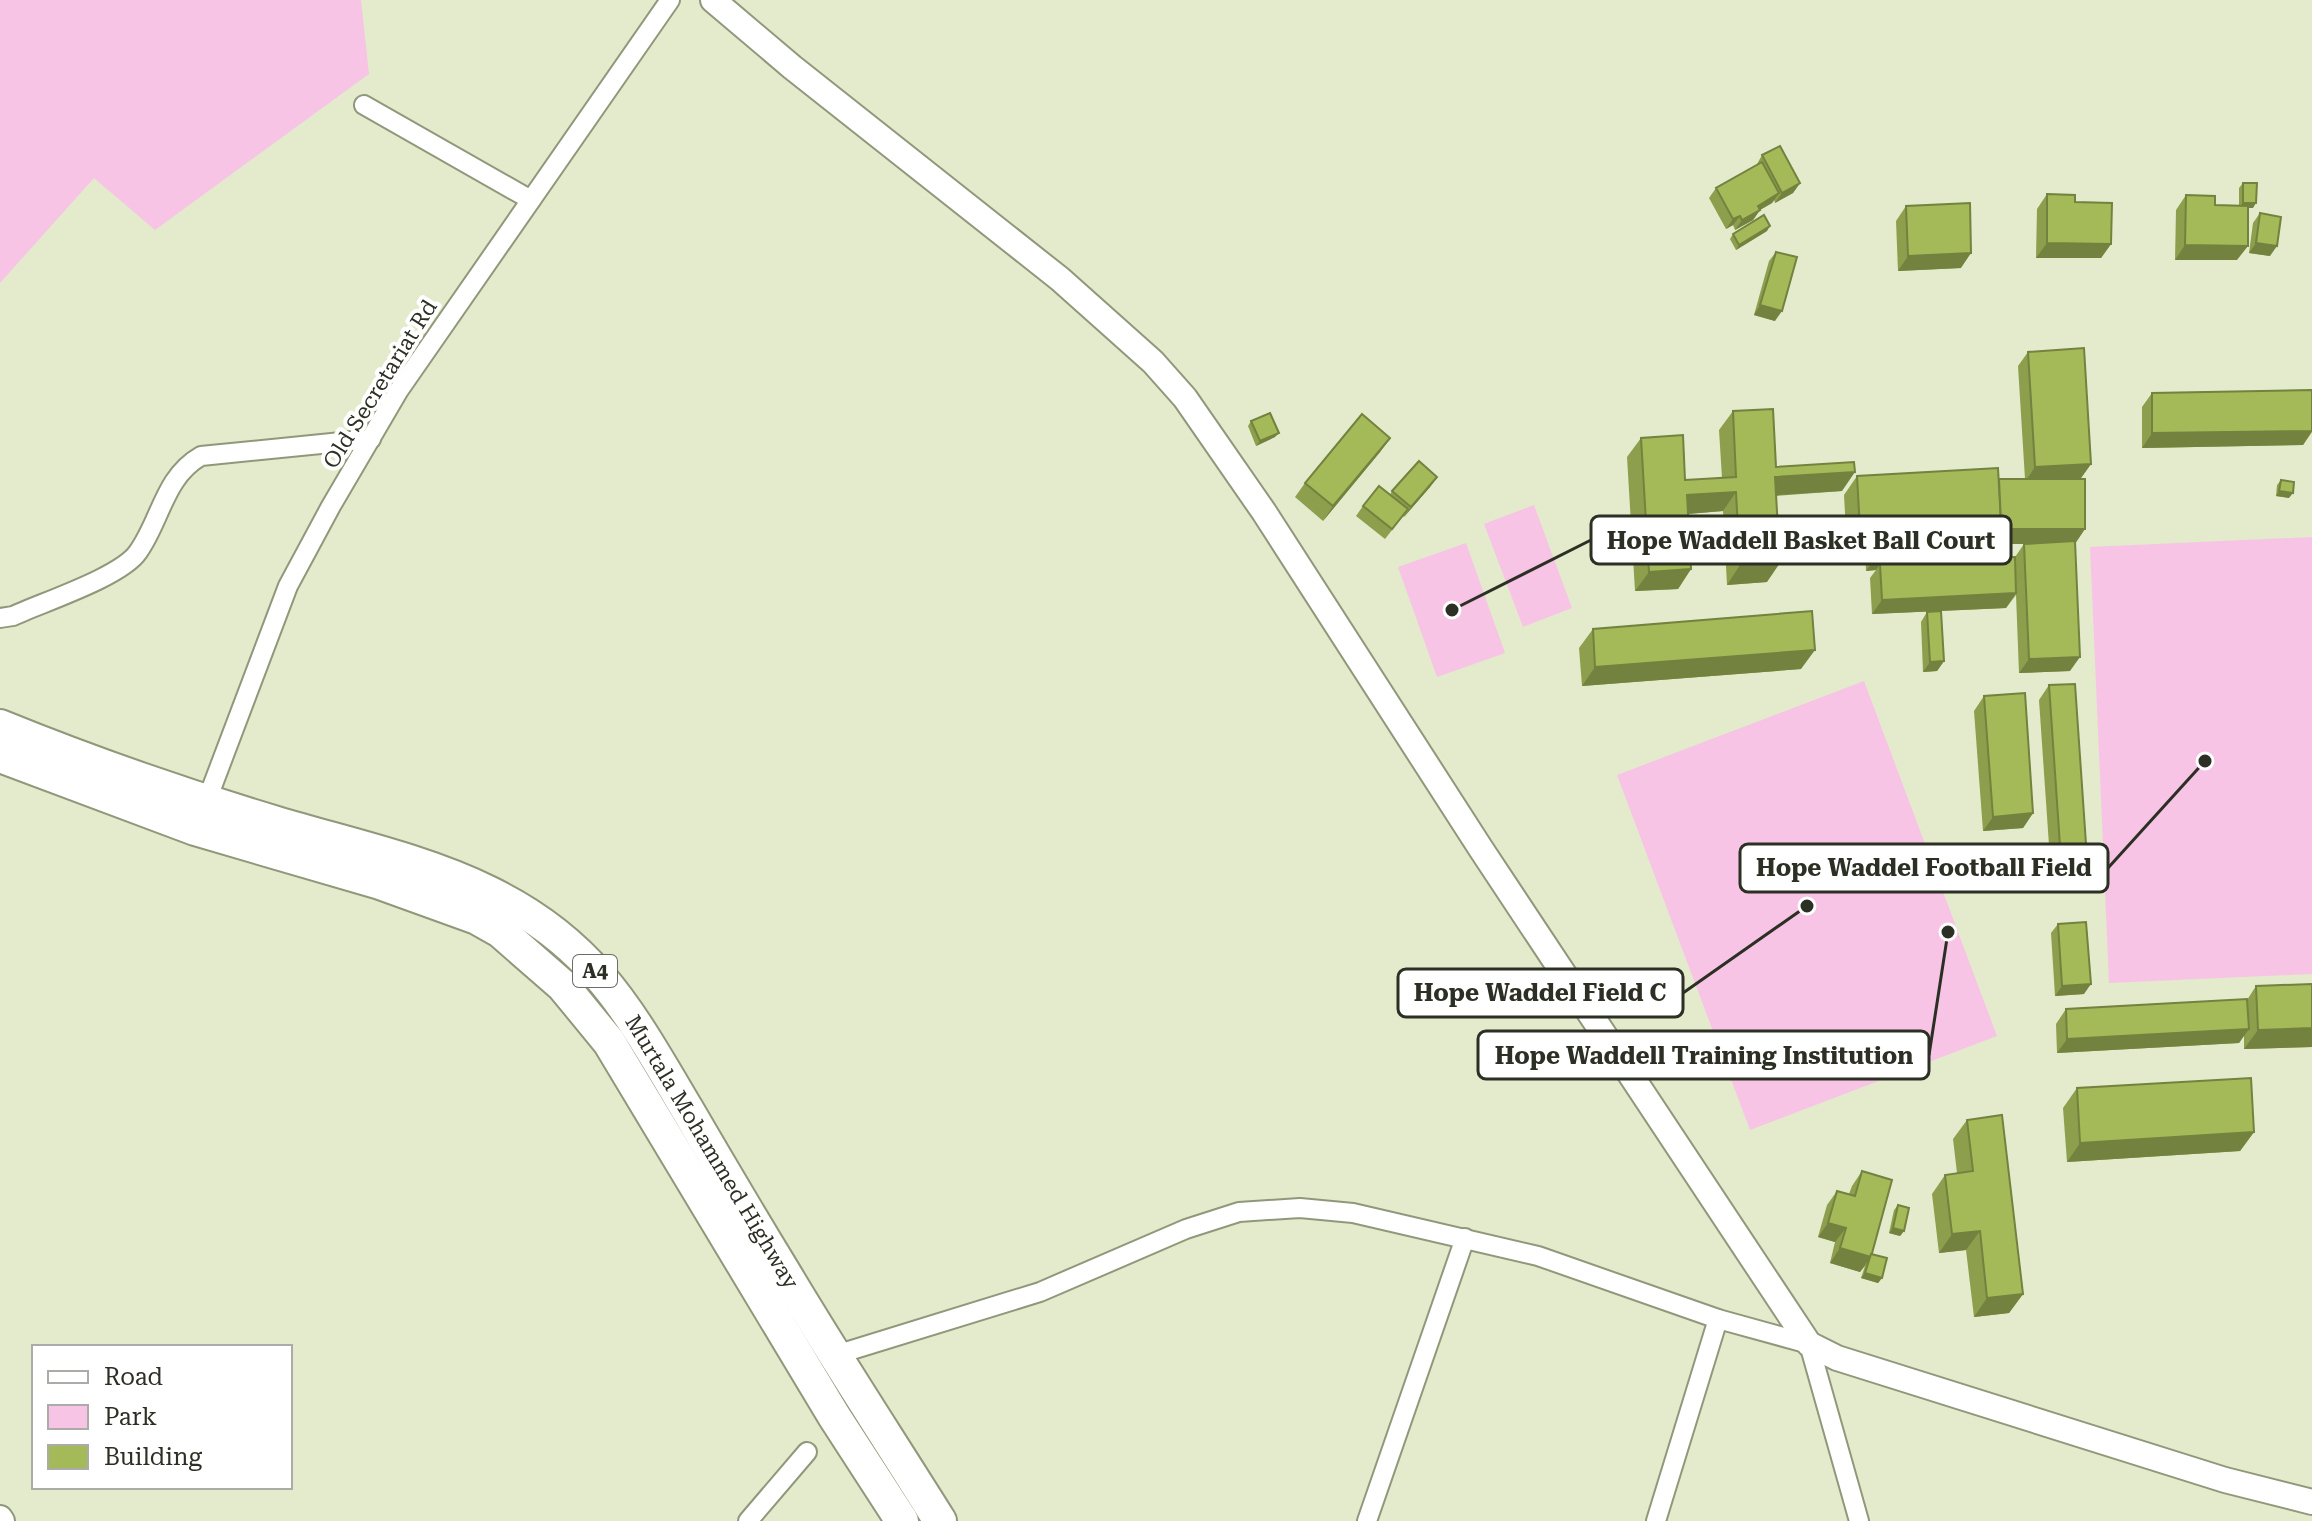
<svg xmlns="http://www.w3.org/2000/svg" width="2312" height="1521" font-family="'Roboto Serif',serif">
	<rect width="100%" height="100%" fill="#e3ebcc"/>
	<g fill="#f7c4e5">
		<polygon points="0,0 361,0 369,74 155,230 94,178 0,283"/>
		<polygon points="1534,505 1572,608 1523,627 1484,524"/>
		<polygon points="2312,537 2312,974 2109,983 2090,547"/>
		<polygon points="1466,543 1505,653 1437,677 1398,567"/>
		<polygon points="1864,681 1997,1036 1750,1130 1617,775"/>
	</g>
	<g fill="none" stroke-linecap="round" stroke-linejoin="round">
		<g stroke="#90987b" stroke-width="22">
			<g id="minor">
				<polyline points="364,105 531,200"/>
				<path d="M0,618l13,-2c30,-14 108,-39 125,-64 23,-32 26,-75 63,-96l170,-17"/>
				<polyline points="204,808 288,586 331,506 399,390 670,0"/>
				<polyline points="829,1357 1040,1292 1186,1229 1239,1212 1300,1208 1353,1213 1538,1256 1718,1319 1809,1344 1859,1521"/>
				<polyline points="748,1521 807,1452"/>
				<polyline points="1367,1521 1465,1238"/>
				<polyline points="1656,1521 1718,1319"/>
			</g>
		</g>
		<g stroke="#90987b" stroke-width="28">
			<g id="tertiary">
				<polyline points="713,0 792,67 1060,279 1153,362 1185,398 1264,512 1481,849 1809,1344 1837,1358 2225,1480 2312,1502"/>
				<polyline points="0,1518 2,1521"/>
			</g>
		</g>
		<g stroke="#90987b" stroke-width="36">
			<g id="trunk">
				<path d="M0,726c91,37 183,69 277,97 70,21 146,37 211,69 106,51 142,121 199,217 32,55 64,109 97,163 50,84 104,166 156,249"/>
				<polyline points="0,756 195,829 380,883 477,918 500,931 563,986 609,1042 834,1416 902,1521"/>
			</g>
		</g>
		<use href="#minor" stroke="#fff" stroke-width="18"/>
		<use href="#tertiary" stroke="#fff" stroke-width="24"/>
		<use href="#trunk" stroke="#fff" stroke-width="32"/>
	</g>
	<g fill="#8d9f4c" fill-rule="evenodd">
		<polygon points="1762,155 1800,183 1793,193 1775,203 1774,200 1772,203 1760,210 1753,220 1735,230 1733,225 1726,229 1709,198 1716,188 1756,166"/>
		<polygon points="2243,183 2253,208 2248,208 2237,260 2175,260 2176,210 2186,195 2215,205 2239,206 2239,188"/>
		<polygon points="2047,194 2075,202 2111,244 2101,258 2036,258 2037,209"/>
		<polygon points="1906,206 1961,268 1898,271 1896,221"/>
		<polygon points="2260,213 2270,256 2249,253 2253,223"/>
		<polygon points="1767,231 1736,250 1730,239 1733,234"/>
		<polygon points="1776,252 1775,321 1754,315 1769,261"/>
		<path d="M2028,352l63,112 -10,14 -6,66 -5,127 -51,2 -3,-78 -10,13 -134,6 -2,-36 6,-8 -10,1 -1,-23 -18,1 -3,-54 13,-19 168,3 -7,-113zM1989,539v5h35l-9,13 -46,2 9,-18h10zM1937,544l1,17 -36,2 9,-13v-4z"/>
		<polygon points="2312,390 2312,432 2303,445 2142,448 2142,407 2152,393"/>
		<polygon points="1733,411 1776,467 1842,491 1776,496 1767,582 1727,585 1723,511 1688,514 1691,569 1678,589 1635,591 1627,457 1641,438 1685,480 1722,478 1719,430"/>
		<polygon points="1251,421 1275,437 1256,446 1248,426"/>
		<polygon points="1390,438 1380,452 1323,521 1295,497 1305,483"/>
		<polygon points="1437,477 1430,487 1404,517 1403,516 1385,539 1356,516 1363,506 1390,495 1392,491"/>
		<polygon points="2281,480 2289,498 2276,496 2277,485"/>
		<polygon points="1927,612 1944,661 1937,671 1923,672 1921,622"/>
		<polygon points="1593,629 1801,669 1582,686 1579,648"/>
		<polygon points="2049,685 2078,887 2052,889 2039,700"/>
		<polygon points="1984,696 2033,813 2023,828 1983,831 1974,711"/>
		<polygon points="2058,924 2084,994 2055,996 2051,933"/>
		<polygon points="2312,984 2312,1047 2244,1049 2244,1035 2239,1043 2057,1053 2056,1024 2066,1009 2247,1000 2256,986"/>
		<polygon points="2077,1088 2254,1132 2240,1151 2067,1162 2063,1108"/>
		<polygon points="1967,1120 2023,1294 2009,1313 1974,1317 1966,1250 1939,1253 1932,1194 1945,1175 1957,1173 1953,1139"/>
		<polygon points="1862,1171 1871,1254 1882,1278 1878,1283 1861,1278 1865,1266 1860,1272 1830,1263 1835,1242 1818,1237 1827,1205 1837,1191 1849,1194 1852,1186"/>
		<polygon points="1898,1205 1904,1231 1900,1236 1889,1233 1894,1210"/>
	</g>
	<g fill="#73823e">
		<polygon points="1800,183 1793,193 1775,203 1782,193"/>
		<polygon points="1779,193 1772,203 1751,215 1758,206"/>
		<polygon points="2243,203 2256,203 2253,208 2239,208"/>
		<polygon points="1760,210 1753,220 1735,230 1742,220"/>
		<polygon points="1740,216 1733,225 1726,229 1733,219"/>
		<polygon points="1770,226 1767,231 1736,250 1739,245"/>
		<polygon points="2047,243 2111,244 2101,258 2036,258"/>
		<polygon points="2256,243 2277,246 2270,256 2249,253"/>
		<polygon points="2185,245 2248,246 2237,260 2175,260"/>
		<polygon points="1971,253 1961,268 1898,271 1908,256"/>
		<polygon points="1760,305 1782,311 1775,321 1754,315"/>
		<polygon points="2312,431 2303,445 2142,448 2152,433"/>
		<polygon points="1279,433 1275,437 1256,446 1260,441"/>
		<polygon points="1390,438 1380,452 1323,521 1333,506"/>
		<polygon points="2091,464 2081,478 2025,482 2035,467"/>
		<polygon points="1855,472 1842,491 1762,496 1775,477"/>
		<polygon points="1437,477 1430,487 1404,517 1411,507"/>
		<polygon points="2279,491 2293,493 2289,498 2276,496"/>
		<polygon points="1736,492 1723,511 1674,515 1687,495"/>
		<polygon points="2001,522 1988,541 1963,542 1977,523"/>
		<polygon points="1951,525 1937,544 1897,546 1910,527"/>
		<polygon points="1878,529 1865,548 1847,549 1860,530"/>
		<polygon points="1999,529 2085,529 2075,544 1989,544"/>
		<polygon points="1978,546 1965,565 1939,566 1952,547"/>
		<polygon points="1911,550 1898,569 1880,564 1876,570 1866,571 1880,551"/>
		<polygon points="1780,563 1767,582 1727,585 1740,565"/>
		<polygon points="1691,569 1678,589 1635,591 1649,572"/>
		<polygon points="2016,593 2006,608 1872,614 1882,600"/>
		<polygon points="1815,650 1801,669 1582,686 1595,667"/>
		<polygon points="2080,657 2070,671 2019,673 2029,659"/>
		<polygon points="1944,661 1937,671 1923,672 1930,662"/>
		<polygon points="2033,813 2023,828 1983,831 1993,817"/>
		<polygon points="2088,873 2078,887 2052,889 2062,875"/>
		<polygon points="2091,984 2084,994 2055,996 2062,986"/>
		<polygon points="2312,1028 2312,1047 2244,1049 2258,1030"/>
		<polygon points="2249,1029 2239,1043 2057,1053 2067,1039"/>
		<polygon points="2254,1132 2240,1151 2067,1162 2080,1143"/>
		<polygon points="1828,1223 1846,1228 1835,1242 1818,1237"/>
		<polygon points="1893,1228 1904,1231 1900,1236 1889,1233"/>
		<polygon points="1980,1231 1966,1250 1939,1253 1952,1234"/>
		<polygon points="1840,1248 1871,1257 1860,1272 1830,1263"/>
		<polygon points="1865,1273 1882,1278 1878,1283 1861,1278"/>
		<polygon points="2023,1294 2009,1313 1974,1317 1987,1298"/>
	</g>
	<g fill="#a4b958" stroke="#73823e" stroke-width="2">
		<polygon points="1780,146 1800,183 1782,193 1762,155"/>
		<polygon points="1762,162 1779,193 1758,206 1760,210 1742,220 1740,216 1733,219 1716,188"/>
		<polygon points="2243,183 2257,183 2256,203 2243,203"/>
		<polygon points="2047,194 2075,195 2075,202 2112,203 2111,244 2047,243"/>
		<polygon points="2186,195 2215,196 2215,205 2248,206 2248,246 2185,245"/>
		<polygon points="1970,203 1971,253 1908,256 1906,206"/>
		<polygon points="2260,213 2281,217 2277,246 2256,243"/>
		<polygon points="1764,215 1770,226 1739,245 1733,234"/>
		<polygon points="1776,252 1797,257 1782,311 1760,305"/>
		<polygon points="2084,348 2091,464 2035,467 2028,352"/>
		<polygon points="2312,390 2312,431 2152,433 2152,393"/>
		<polygon points="1773,409 1776,467 1854,462 1855,472 1775,477 1780,563 1740,565 1736,492 1687,495 1691,569 1649,572 1641,438 1683,435 1685,480 1736,477 1733,411"/>
		<polygon points="1270,413 1279,433 1260,441 1251,421"/>
		<polygon points="1362,414 1390,438 1333,506 1305,483"/>
		<polygon points="1419,461 1437,477 1411,507 1392,491"/>
		<polygon points="1998,468 2001,522 1977,523 1978,546 1952,547 1951,525 1910,527 1911,550 1880,551 1878,529 1860,530 1857,476"/>
		<polygon points="1999,479 2085,479 2085,529 1999,529 1999,524 2001,522"/>
		<polygon points="2281,480 2294,482 2293,493 2279,491"/>
		<polygon points="1379,486 1408,509 1392,529 1363,506"/>
		<polygon points="2075,541 2080,657 2029,659 2024,544"/>
		<polygon points="2015,557 2016,593 1882,600 1880,564"/>
		<polygon points="1812,611 1815,650 1595,667 1593,629"/>
		<polygon points="1941,611 1944,661 1930,662 1927,612"/>
		<polygon points="2075,684 2088,873 2062,875 2049,685"/>
		<polygon points="2025,693 2033,813 1993,817 1984,696"/>
		<polygon points="2086,922 2091,984 2062,986 2058,924"/>
		<polygon points="2312,984 2312,1028 2258,1030 2256,986"/>
		<polygon points="2247,999 2249,1029 2067,1039 2066,1009"/>
		<polygon points="2251,1078 2254,1132 2080,1143 2077,1088"/>
		<polygon points="2002,1115 2023,1294 1987,1298 1980,1231 1952,1234 1945,1175 1973,1171 1967,1120"/>
		<polygon points="1862,1171 1892,1180 1871,1257 1840,1248 1846,1228 1828,1223 1837,1191 1855,1196"/>
		<polygon points="1898,1205 1909,1208 1904,1231 1893,1228"/>
		<polygon points="1871,1254 1887,1258 1882,1278 1865,1273"/>
	</g>
	<g text-anchor="middle" dominant-baseline="central" stroke-width="8" stroke-linejoin="round" paint-order="stroke">
		<rect fill="#fff" stroke="#6b6d65" stroke-width="2" x="573" y="955" width="44" height="32" rx="6"/>
		<g font-size="20" font-weight="bold" fill="#2c2f23">
			<text x="595" y="971">A4</text>
		</g>
		<g font-size="22" fill="#2c2f23" stroke="#fff">
			<text transform="translate(380 384) rotate(-58)">Old Secretariat Rd</text>
			<text transform="translate(712 1152) rotate(59)">Murtala Mohammed Highway</text>
		</g>
	</g>
	<path fill="none" stroke="#2c2f23" stroke-width="3" d="M1452 610L1591 540M2205 761L2108 868M1807 906L1683 993M1948 932L1929 1055"/>
	<g fill="#2c2f23" stroke="#fff" stroke-width="3">
		<circle cx="1452" cy="610" r="8"/>
		<circle cx="2205" cy="761" r="8"/>
		<circle cx="1807" cy="906" r="8"/>
		<circle cx="1948" cy="932" r="8"/>
	</g>
	<g fill="#fff" stroke="#2c2f23" stroke-width="3">
		<rect x="1591" y="516" width="420" height="48" rx="8"/>
		<rect x="1740" y="844" width="368" height="48" rx="8"/>
		<rect x="1398" y="969" width="285" height="48" rx="8"/>
		<rect x="1478" y="1031" width="451" height="48" rx="8"/>
	</g>
	<g font-size="24" text-anchor="middle" font-weight="bold" fill="#2c2f23">
		<text x="1801" y="549">Hope Waddell Basket Ball Court</text>
		<text x="1924" y="876">Hope Waddel Football Field</text>
		<text x="1540" y="1001">Hope Waddel Field C</text>
		<text x="1704" y="1064">Hope Waddell Training Institution</text>
	</g>
	<rect x="32" y="1345" width="260" height="144" fill="#ffffff" stroke="#abaca7" stroke-width="2"/>
	<rect x="48" y="1371" width="40" height="12" fill="#ffffff" stroke="#abaca7" stroke-width="2"/>
	<text x="104" y="1385" font-size="24" fill="#2c2f23">Road</text>
	<rect x="48" y="1405" width="40" height="24" fill="#f7c4e5" stroke="#abaca7" stroke-width="2"/>
	<text x="104" y="1425" font-size="24" fill="#2c2f23">Park</text>
	<rect x="48" y="1445" width="40" height="24" fill="#a4b958" stroke="#abaca7" stroke-width="2"/>
	<text x="104" y="1465" font-size="24" fill="#2c2f23">Building</text>
</svg>
